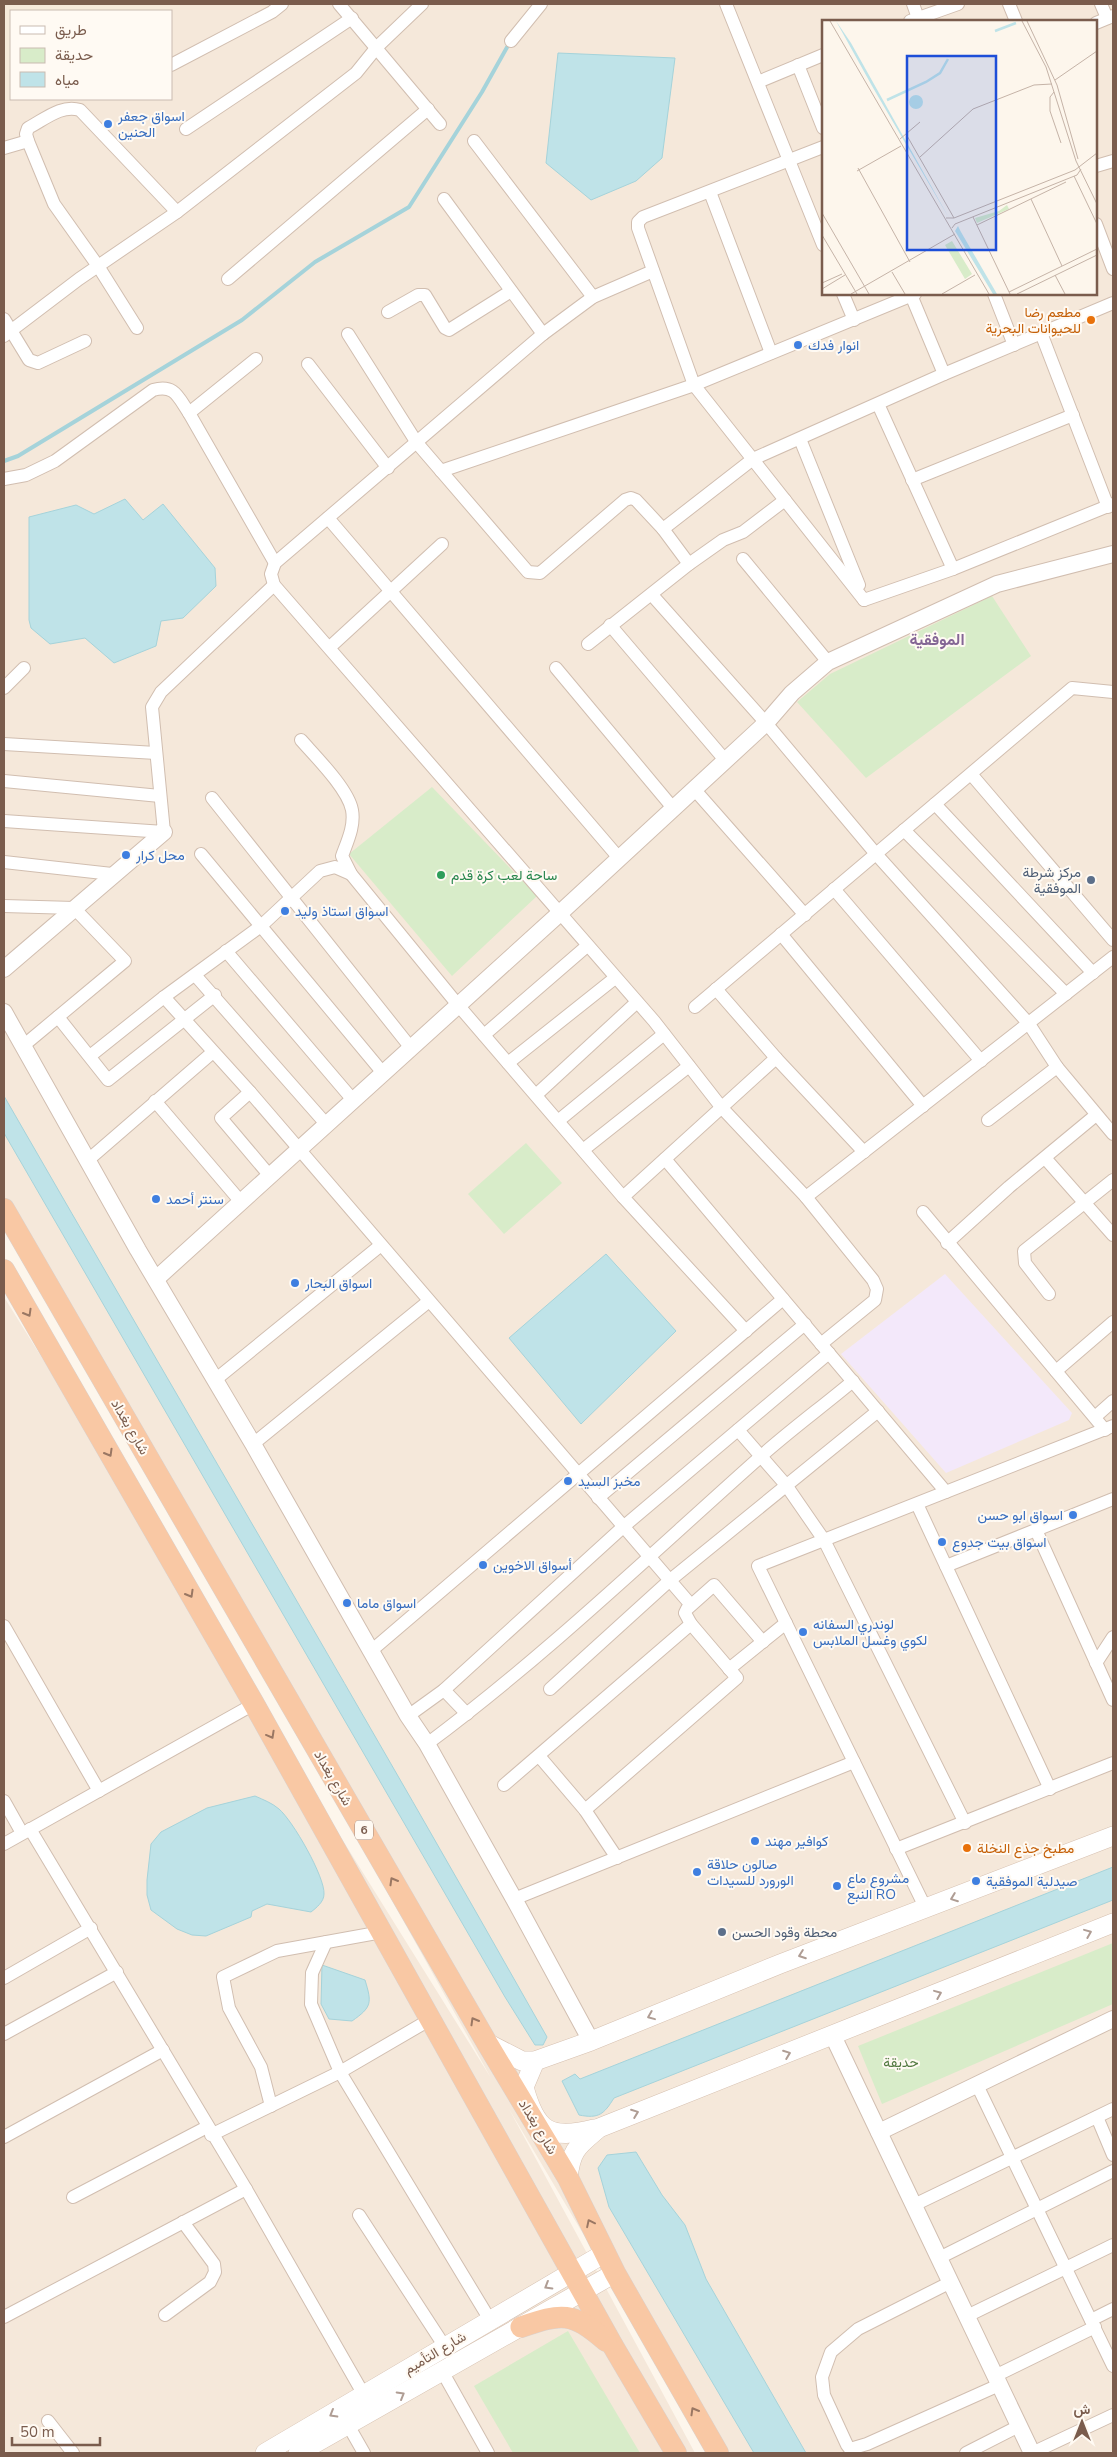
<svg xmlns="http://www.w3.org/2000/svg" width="1117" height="2457" font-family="'Nunito Sans',Vazirmatn,sans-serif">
	<rect width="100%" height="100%" fill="#fdf6ec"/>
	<path fill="#f5e8da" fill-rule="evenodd" d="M4,4h1109v2449h-400l-204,-344 186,344h-691v-1156l487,781 -487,-873zM11,11h160v88h-160zM823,21h273v273h-273z"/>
	<polygon fill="#f3e8fa" points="945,1274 1072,1413 1069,1420 946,1473 841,1354"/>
	<g fill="#d8ecc9">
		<polygon points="992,596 1031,656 866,778 797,702 830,674"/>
		<polygon points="432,787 537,896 452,976 349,854"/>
		<polygon points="526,1143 562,1183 504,1234 468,1194"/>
		<polygon points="1113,1943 1113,2004 882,2104 858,2046"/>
		<polygon points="568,2331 640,2453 513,2453 474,2386"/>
	</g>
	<g fill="#bfe3e8" stroke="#a5d3da">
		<polygon points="558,53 675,58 662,158 636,181 591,200 546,163"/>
		<polygon points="125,499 143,520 163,504 215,568 216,586 183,618 161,621 156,646 114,663 85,638 50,644 31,628 29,620 29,517 76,505 94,514"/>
		<path d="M4,1096c181,314 365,626 543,941l-4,8h-8l-30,-48 -501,-864z"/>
		<polygon points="606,1254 676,1331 581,1424 509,1338"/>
		<path d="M255,1796c9,4 17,7 24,13 14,12 46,68 45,85 0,8 -8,14 -13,18l-44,-8 -15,7 -1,6 -45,19 -14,-1 -15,-6 -26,-19 -4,-15v-15l4,-36 10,-12 46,-24z"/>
		<path d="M1113,1867v33l-499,198c-10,16 -15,21 -35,17l-17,-34 13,-7 5,5z"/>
		<path d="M322,1965l43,15c7,23 7,27 -13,41l-23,-2 -8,-15z"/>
		<polygon points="636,2152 662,2195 685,2225 706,2279 806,2453 754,2453 609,2207 598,2168 607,2155"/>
	</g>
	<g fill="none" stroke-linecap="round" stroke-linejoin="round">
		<polyline stroke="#a5d3da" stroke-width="4" points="4,461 18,456 242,320 315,262 409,207 482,92 510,42"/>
		<g stroke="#d1beb0" stroke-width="14">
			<g id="minor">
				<polyline points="339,4 440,124"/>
				<polyline points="726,4 823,245"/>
				<polyline points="913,4 918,18"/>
				<polyline points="1009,4 1016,21"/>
				<polyline points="1101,4 1107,18"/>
				<polyline points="910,21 958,4"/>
				<polyline points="1096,23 1113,16"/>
				<polyline points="511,41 541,4"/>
				<polyline points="171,65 272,12 282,4"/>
				<polyline points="798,65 823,128"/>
				<polyline points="758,82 823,55"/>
				<polyline points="186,129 352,18"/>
				<polyline points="474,141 593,297"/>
				<polyline points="823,147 643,217 638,222 638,228 694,385 864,600"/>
				<polyline points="4,148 28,141"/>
				<polyline points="1096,166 1113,161"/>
				<polyline points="710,192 771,353"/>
				<polyline points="444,199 543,334"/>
				<polyline points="1096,224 1113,269"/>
				<polyline points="653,271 593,297 543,334 275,563 271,574 274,585 654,1021 722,1108 806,1197 873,1280 877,1289 875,1300 821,1344"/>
				<polyline points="228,279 428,109"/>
				<polyline points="843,294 854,320"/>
				<polyline points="994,294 1014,345"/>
				<polyline points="911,295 944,374"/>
				<polyline points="388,312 418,295 425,295 445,328 449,330 511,291"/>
				<polyline points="4,319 29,360 38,363 85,341"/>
				<path d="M137,328l-39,-62 -44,-62 -26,-63 -2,-7 2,-6c16,-8 33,-24 52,-18l97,102"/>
				<polyline points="1041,333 1108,507"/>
				<polyline points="348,334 417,443 528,572 540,573 625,500 631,498 636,500 663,529 689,564"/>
				<polyline points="4,336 79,279 177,212 356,73 377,47 422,4"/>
				<polyline points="308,364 388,468"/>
				<polyline points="878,404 953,569"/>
				<polyline points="189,413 256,359"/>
				<polyline points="800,439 859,585"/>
				<polyline points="441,471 694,385 915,294"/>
				<path d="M4,479l22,-4 29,-14 98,-71c22,-6 25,7 36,23l86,150"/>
				<polyline points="912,480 1073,415"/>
				<polyline points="328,518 619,858"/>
				<polyline points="663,529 753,459 944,374 1113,303"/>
				<polyline points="743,559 828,662"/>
				<polyline points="652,595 766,723 876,854 1029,1024 1057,1067 1113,1134"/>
				<polyline points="864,600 953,569 1113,504"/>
				<polyline points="610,625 725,760"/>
				<polyline points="588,644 689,564 723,540 743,532 785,500"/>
				<polyline points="330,647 442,544"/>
				<polyline points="556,668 673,808"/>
				<polyline points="4,688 24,668"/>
				<path d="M301,740c15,17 47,49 51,70 3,16 -5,32 -10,46l9,18 107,131 165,192 123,134"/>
				<polyline points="4,744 156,753"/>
				<polyline points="971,774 1113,940"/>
				<polyline points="4,781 160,796"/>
				<polyline points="694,789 805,915"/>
				<polyline points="212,798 411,1048"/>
				<polyline points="935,804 1093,973"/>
				<polyline points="4,821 164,832 152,707 161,692 274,585"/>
				<polyline points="904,830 1066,994"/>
				<polyline points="201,854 383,1073"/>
				<polyline points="4,862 112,874"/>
				<polyline points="834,889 981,1061"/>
				<polyline points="4,906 74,908 125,961 23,1046"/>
				<polyline points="781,934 923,1106"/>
				<polyline points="226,951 353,1100"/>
				<polyline points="195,975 327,1125"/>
				<polyline points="716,989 776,1058 864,1152"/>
				<polyline points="164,997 250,1092 691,1605"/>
				<polyline points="695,1007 1072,688 1113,692"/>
				<polyline points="58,1017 108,1080 215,995"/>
				<polyline points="484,1035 587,946"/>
				<polyline points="90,1056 164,997 261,926 320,871 335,867 351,874"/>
				<polyline points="508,1063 615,978"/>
				<polyline points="250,1092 221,1118 270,1176"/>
				<polyline points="536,1095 637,1002"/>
				<polyline points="155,1101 241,1202"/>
				<polyline points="988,1120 1057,1067"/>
				<polyline points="558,1121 664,1034"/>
				<polyline points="583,1150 689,1066"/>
				<polyline points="1045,1158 1113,1235"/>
				<polyline points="665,1159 946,1492"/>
				<polyline points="87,1161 213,1052"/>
				<polyline points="623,1197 776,1058"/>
				<polyline points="806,1197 1113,957"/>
				<polyline points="923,1212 1105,1430"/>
				<polyline points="947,1243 1009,1187 1096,1115"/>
				<polyline points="1049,1294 1025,1263 1024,1251 1113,1180"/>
				<polyline points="1056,1371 1113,1322"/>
				<polyline points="215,1380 381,1245"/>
				<polyline points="1095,1417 1113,1401"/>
				<polyline points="738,1430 786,1485 824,1540 965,1823"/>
				<polyline points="253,1444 429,1301"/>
				<polyline points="598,1498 805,1324"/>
				<polyline points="917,1504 1050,1789"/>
				<polyline points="1036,1530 1113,1700"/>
				<polyline points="946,1566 1113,1499"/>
				<polyline points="4,1626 99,1791"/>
				<polyline points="371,1651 783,1299"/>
				<polyline points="1096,1663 1113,1637"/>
				<polyline points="729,1669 786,1623"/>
				<polyline points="550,1689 669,1581 878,1411"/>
				<polyline points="444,1690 467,1714"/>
				<polyline points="408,1716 444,1690 623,1527 829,1353"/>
				<path d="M427,1744c117,-87 223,-189 332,-286 30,-27 63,-51 94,-77"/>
				<polyline points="539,1756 585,1810 617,1858"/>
				<polyline points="504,1785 691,1624"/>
				<polyline points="4,1801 22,1833"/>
				<polyline points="585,1810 737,1678 691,1624 685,1613 687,1609 714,1585 763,1642"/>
				<polyline points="30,1829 246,2189 364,2395"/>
				<polyline points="4,1844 254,1704"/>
				<polyline points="896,1849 1113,1763"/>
				<polyline points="514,1899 854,1762"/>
				<polyline points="926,1909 758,1566 1113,1426"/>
				<polyline points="326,1942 312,1973 311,2004 340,2072 490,2320"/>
				<polyline points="4,1978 91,1928"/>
				<polyline points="4,2034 117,1972"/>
				<polyline points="977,2085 1113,2366"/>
				<polyline points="271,2106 261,2067 229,2008 223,1977 277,1951 382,1932"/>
				<polyline points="1097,2117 1113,2155"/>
				<polyline points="211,2135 340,2072 431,2019"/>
				<polyline points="4,2137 163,2050"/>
				<polyline points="73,2197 207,2127"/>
				<polyline points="914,2205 1113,2109"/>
				<polyline points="359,2215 445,2347"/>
				<polyline points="939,2258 1113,2171"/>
				<polyline points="951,2282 858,2329 831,2352 822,2377 824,2395 847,2445 850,2449 867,2444 999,2385"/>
				<polyline points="165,2315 210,2282 215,2272 214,2264 183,2222"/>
				<polyline points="967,2316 1113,2245"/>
				<polyline points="4,2317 246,2189"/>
				<polyline points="1091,2320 1113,2309"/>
				<polyline points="442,2371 488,2453"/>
				<polyline points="995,2376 1095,2327"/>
				<polyline points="48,2421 73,2453"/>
				<polyline points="348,2425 364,2453"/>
				<polyline points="966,2453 1019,2426"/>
				<polyline points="1032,2453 1113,2415"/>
			</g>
		</g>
		<g stroke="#d1beb0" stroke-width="18">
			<g id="tertiary">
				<polyline points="4,969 164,832"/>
				<polyline points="4,1012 138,1250 253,1444 408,1716 427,1744 514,1899 591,2041"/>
				<polyline points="156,1279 560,913 766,723 792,693 828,662 997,584 1113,554"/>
				<polyline points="833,2036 1032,2453"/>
				<polyline points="879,2132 1113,2019"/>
			</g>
		</g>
		<g stroke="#d6c0b0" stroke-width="20">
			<g id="secondary">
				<polyline points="487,2043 522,2061 535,2061 591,2041 780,1964 1113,1836"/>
				<path d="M535,2061l-11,26c12,45 26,53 70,42"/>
				<path d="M568,2178c3,-29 10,-32 31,-50l514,-205"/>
				<polyline points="265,2453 605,2253"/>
				<polyline points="298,2453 615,2273"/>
			</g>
		</g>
		<g stroke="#dad1cd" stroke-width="22">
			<g id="trunk">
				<polyline points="4,1209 487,2043 568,2178 615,2273 718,2453"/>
				<polyline points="4,1270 254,1704 613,2346 676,2453"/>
				<path d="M521,2327c42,-14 50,-16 85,14"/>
			</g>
		</g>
		<use href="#minor" stroke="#fff" stroke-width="12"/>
		<use href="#tertiary" stroke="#fff" stroke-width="16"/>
		<use href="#secondary" stroke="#fff" stroke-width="19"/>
		<use href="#trunk" stroke="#f9c8a4" stroke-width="21"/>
	</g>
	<defs><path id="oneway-chevron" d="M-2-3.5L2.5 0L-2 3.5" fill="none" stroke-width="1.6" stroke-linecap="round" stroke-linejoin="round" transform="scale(1.25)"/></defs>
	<g stroke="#9a7763">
		<use href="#oneway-chevron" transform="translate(28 1313) rotate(60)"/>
		<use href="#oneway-chevron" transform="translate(109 1453) rotate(60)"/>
		<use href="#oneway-chevron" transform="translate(190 1594) rotate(60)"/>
		<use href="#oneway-chevron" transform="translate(271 1735) rotate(61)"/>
		<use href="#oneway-chevron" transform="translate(393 1881) rotate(-120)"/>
		<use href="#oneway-chevron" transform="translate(474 2021) rotate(-120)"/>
		<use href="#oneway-chevron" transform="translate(590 2223) rotate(-116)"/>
		<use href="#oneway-chevron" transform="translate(694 2411) rotate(-120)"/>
	</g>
	<g stroke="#af9d94">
		<use href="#oneway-chevron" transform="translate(954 1898) rotate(159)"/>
		<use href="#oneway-chevron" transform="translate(1088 1933) rotate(-22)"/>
		<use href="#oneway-chevron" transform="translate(802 1955) rotate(160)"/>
		<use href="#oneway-chevron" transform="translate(938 1994) rotate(-22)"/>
		<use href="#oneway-chevron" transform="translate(651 2016) rotate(158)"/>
		<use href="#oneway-chevron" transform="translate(787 2054) rotate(-21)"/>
		<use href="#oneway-chevron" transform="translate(635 2113) rotate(-21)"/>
		<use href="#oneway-chevron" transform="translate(548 2286) rotate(149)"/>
		<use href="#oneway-chevron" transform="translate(401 2395) rotate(-30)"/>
		<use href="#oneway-chevron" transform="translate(333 2414) rotate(150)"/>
	</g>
	<g fill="#3f7fe0" stroke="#fffaf3" stroke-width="2">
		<circle cx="108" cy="124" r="5"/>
		<circle cx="798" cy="345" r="5"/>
		<circle cx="126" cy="855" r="5"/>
		<circle cx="285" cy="911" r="5"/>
		<circle cx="156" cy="1199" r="5"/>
		<circle cx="295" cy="1283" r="5"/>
		<circle cx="568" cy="1481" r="5"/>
		<circle cx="1073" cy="1515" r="5"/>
		<circle cx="942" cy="1542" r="5"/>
		<circle cx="483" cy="1565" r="5"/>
		<circle cx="347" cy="1603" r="5"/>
		<circle cx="803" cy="1632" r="5"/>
		<circle cx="755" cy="1841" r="5"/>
		<circle cx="697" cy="1872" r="5"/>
		<circle cx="976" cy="1881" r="5"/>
		<circle cx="837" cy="1886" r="5"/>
	</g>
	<g fill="#e8710a" stroke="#fffaf3" stroke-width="2">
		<circle cx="1091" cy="320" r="5"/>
		<circle cx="967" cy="1848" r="5"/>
	</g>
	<circle fill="#2e9e5b" stroke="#fffaf3" stroke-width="2" cx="441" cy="875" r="5"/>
	<g fill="#5c6f8a" stroke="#fffaf3" stroke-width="2">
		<circle cx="1091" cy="880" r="5"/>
		<circle cx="722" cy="1932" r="5"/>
	</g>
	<g text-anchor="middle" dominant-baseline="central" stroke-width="4" stroke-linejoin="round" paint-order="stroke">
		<rect fill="#fffaf3" stroke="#a28b7f" stroke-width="1" x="355" y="1820.5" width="18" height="19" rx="4"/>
		<g font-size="12" font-weight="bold" fill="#7a5c4d">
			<text x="364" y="1830">6</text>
		</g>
		<g font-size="14" fill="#366cbe" stroke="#fffaf3" text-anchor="start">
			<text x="118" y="116">اسواق جعفر<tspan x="118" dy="16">الحنين</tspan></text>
			<text x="808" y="345">انوار فدك</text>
			<text x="136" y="855">محل كرار</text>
			<text x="295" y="911">اسواق استاذ وليد</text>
			<text x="166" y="1199">سنتر أحمد</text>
			<text x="305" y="1283">اسواق البحار</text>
			<text x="578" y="1481">مخبز السيد</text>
			<text x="1063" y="1515" text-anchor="end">اسواق ابو حسن</text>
			<text x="952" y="1542">اسواق بيت جدوع</text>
			<text x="493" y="1565">أسواق الاخوين</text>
			<text x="357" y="1603">اسواق ماما</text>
			<text x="813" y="1624">لوندري السفانه<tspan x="813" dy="16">لكوي وغسل الملابس</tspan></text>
			<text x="765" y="1841">كوافير مهند</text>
			<text x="707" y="1864">صالون حلاقة<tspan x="707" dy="16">الورورد للسيدات</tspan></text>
			<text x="847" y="1878">مشروع ماع<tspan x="847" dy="16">النبع RO</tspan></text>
			<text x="986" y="1881">صيدلية الموفقية</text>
		</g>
		<g font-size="14" fill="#c56008" stroke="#fffaf3" text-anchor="end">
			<text x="1081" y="312">مطعم رضا<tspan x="1081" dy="16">للحيوانات البحرية</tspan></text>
			<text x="977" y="1848" text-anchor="start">مطبخ جذع النخلة</text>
		</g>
		<g font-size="14" fill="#4e5e75" stroke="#fffaf3" text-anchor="end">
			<text x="1081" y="872">مركز شرطة<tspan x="1081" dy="16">الموفقية</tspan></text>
			<text x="732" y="1932" text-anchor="start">محطة وقود الحسن</text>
		</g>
		<g font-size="14" fill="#27864d" stroke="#fffaf3" text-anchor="start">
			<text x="451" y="875">ساحة لعب كرة قدم</text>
		</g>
		<g font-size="14" fill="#7a5c4d" stroke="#fffaf3">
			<text transform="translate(130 1427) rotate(60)">شارع بغداد</text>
			<text transform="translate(333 1778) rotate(60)">شارع بغداد</text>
			<text transform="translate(538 2127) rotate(59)">شارع بغداد</text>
			<text transform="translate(435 2353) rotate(-31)">شارع التأميم</text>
		</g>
		<g font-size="14" fill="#537a41" stroke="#fffaf3">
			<text x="901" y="2062">حديقة</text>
		</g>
		<g font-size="16" font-weight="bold" fill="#846695" stroke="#fffaf3">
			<text x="937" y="640">الموفقية</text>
		</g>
	</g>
	<g transform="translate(822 20)">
		<rect width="275" height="275" fill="#fdf6ec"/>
		<path d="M185,185l2,4 -32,14 -2,-5 24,-7zM130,221l20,33 -7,5 -20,-34z" fill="#d8ecc9"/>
		<path d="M14,1l15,22 98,175 -77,-132zM87 82a7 7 0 1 1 14 0a7 7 0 1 1-14 0ZM136,206l3,6 36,62h-4l-38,-63z" fill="#bfe3e8"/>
		<path fill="none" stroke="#bfe3e8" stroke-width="2.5" d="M173,11l21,-8M65,80l39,-18 14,-9 8,-14"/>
		<path fill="none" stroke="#c5b3a7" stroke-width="1" d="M8,1l159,273M200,1l24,46 30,94 21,43M205,1l30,64 21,74M233,60l42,-29M232,72l-4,5v14l11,32M84,114l48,84M78,119l20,-17M98,137l53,-48 61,-24 18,-1M36,148l52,94M35,151l44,-25M252,156l23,48M209,179l31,67M0,193l47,81M151,197l37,77M124,198h8l121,-48 22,-17M155,205l89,-43M130,208l3,-4 122,-49 4,-6M0,215l35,59M70,252l13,22M233,255l10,19M0,263l20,-9M0,269l23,-14M187,272l88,-43M29,274l104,-60M120,274l33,-19M195,274l80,-39"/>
		<path fill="#1d4ed8" fill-opacity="0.15" stroke="#1d4ed8" stroke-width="2.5" d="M85,36h89v194h-89z"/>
		<rect width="275" height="275" fill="none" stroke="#7a5c4d" stroke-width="2.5"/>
	</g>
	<rect width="1117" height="2457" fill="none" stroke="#7a5c4d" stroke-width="10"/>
	<rect x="10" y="10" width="162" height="90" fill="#fffaf3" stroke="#cabbb1"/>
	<rect x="20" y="26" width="25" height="8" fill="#ffffff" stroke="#cabbb1"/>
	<text x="55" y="35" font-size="15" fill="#7a5c4d">طريق</text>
	<rect x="20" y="48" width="25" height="15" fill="#d8ecc9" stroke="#cabbb1"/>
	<text x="55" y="60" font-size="15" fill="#7a5c4d">حديقة</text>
	<rect x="20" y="72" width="25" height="15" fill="#bfe3e8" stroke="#cabbb1"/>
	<text x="55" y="85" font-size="15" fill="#7a5c4d">مياه</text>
	<g transform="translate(1082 2422)" stroke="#fffaf3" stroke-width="4" paint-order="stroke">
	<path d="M0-4L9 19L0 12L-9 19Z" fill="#7a5c4d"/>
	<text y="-8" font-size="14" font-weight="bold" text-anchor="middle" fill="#7a5c4d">ش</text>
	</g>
	<path d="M12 2437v8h88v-8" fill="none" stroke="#7a5c4d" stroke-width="2.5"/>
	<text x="20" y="2437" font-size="15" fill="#7a5c4d" stroke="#fffaf3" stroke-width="4" paint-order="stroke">50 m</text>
</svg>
